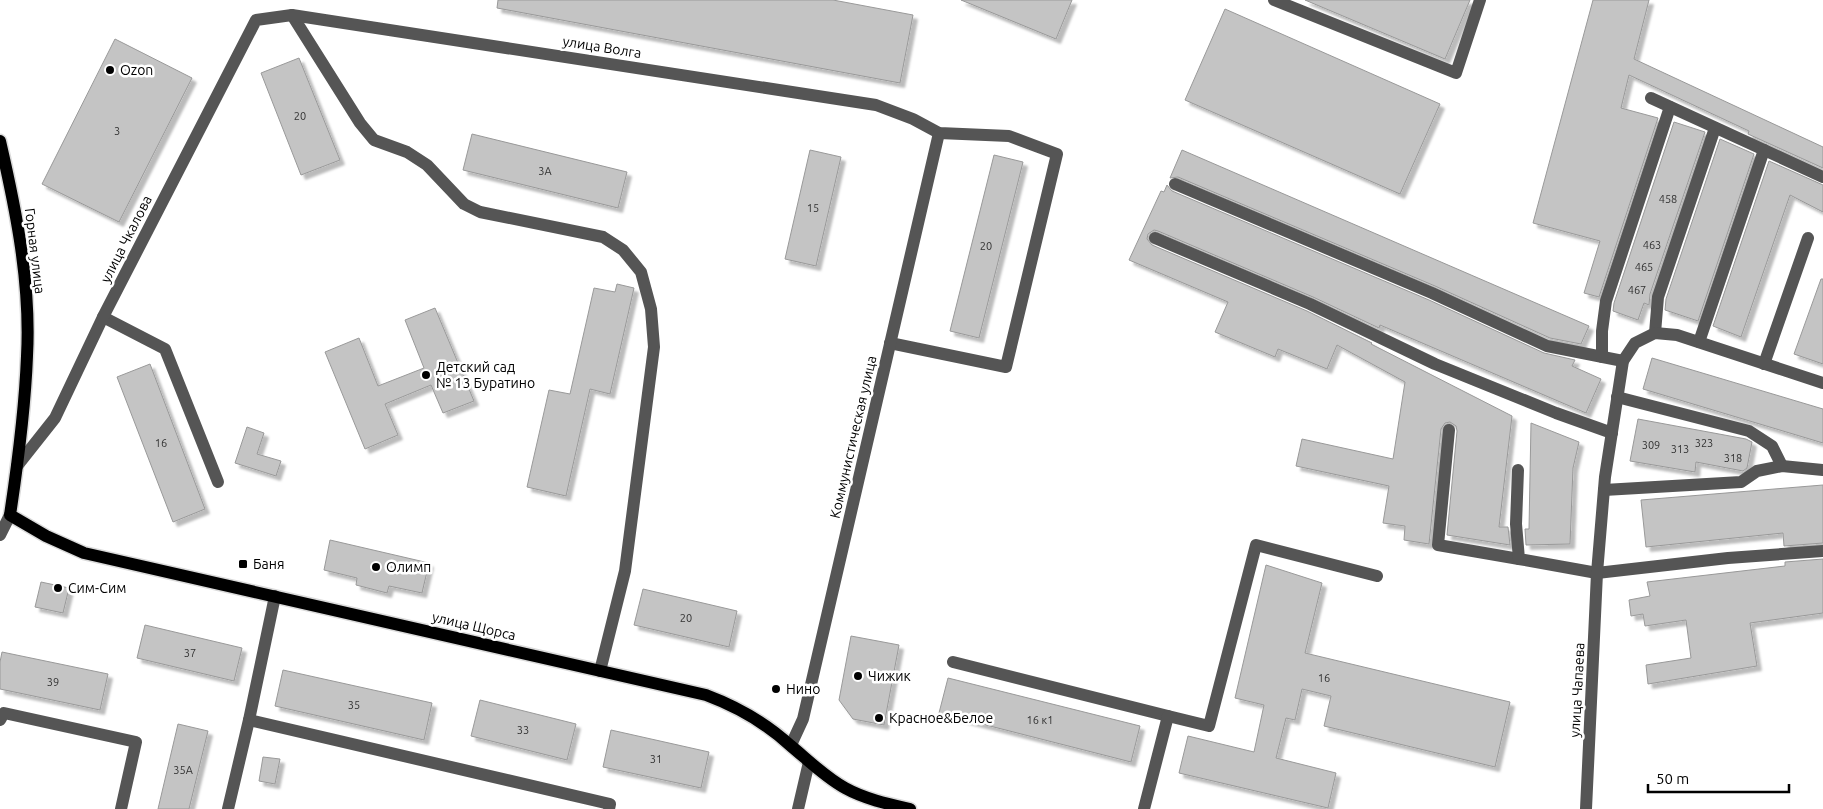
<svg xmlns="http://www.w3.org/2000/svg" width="1823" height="809" font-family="Ubuntu,sans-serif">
	<defs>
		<filter id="shadow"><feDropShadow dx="4.5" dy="4.5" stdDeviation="1" flood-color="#0004"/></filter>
	</defs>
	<rect width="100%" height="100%" fill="#fff"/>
	<g fill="#c4c4c4" stroke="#999" filter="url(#shadow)">
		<polygon points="498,0 833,0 913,15 900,83 497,8"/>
		<polygon points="961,0 1072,0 1056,39"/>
		<polygon points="1305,0 1470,0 1445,59"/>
		<polygon points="1593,0 1649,0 1634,59 1823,147 1823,168 1748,134 1749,131 1629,75 1621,108 1658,118 1599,297 1584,293 1600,241 1533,223"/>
		<polygon points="1225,9 1440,104 1400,194 1185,100"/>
		<polygon points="115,39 192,78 119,222 42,184"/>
		<polygon points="299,58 340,160 301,175 261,73"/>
		<polygon points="1674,122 1705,132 1650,294 1649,305 1644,303 1638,320 1613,311 1614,303"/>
		<polygon points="472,134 627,172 618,208 463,170"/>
		<polygon points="1720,139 1754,154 1698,321 1665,310 1666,299"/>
		<polygon points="810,150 841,157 816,266 785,259"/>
		<polygon points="1182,150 1589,326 1581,344 1550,338 1435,286 1178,177 1170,178"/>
		<polygon points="994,155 1023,162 979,338 950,331"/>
		<polygon points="1769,161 1823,185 1823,212 1790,195 1741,337 1713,326"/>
		<polygon points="1167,185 1172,191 1429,300 1544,353 1575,360 1572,366 1601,379 1586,413 1380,325 1379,328 1313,297 1158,231 1154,230 1148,234 1147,239 1152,245 1307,311 1372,343 1371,344 1512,416 1499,527 1508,527 1510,545 1447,535 1457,431 1456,426 1450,422 1445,423 1441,429 1429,544 1404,540 1405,526 1383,523 1389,486 1296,466 1302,439 1393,459 1405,382 1337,345 1327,369 1278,349 1275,357 1215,332 1228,302 1129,260 1161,191 1164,192"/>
		<polygon points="1821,279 1823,279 1823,364 1794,354"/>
		<polygon points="617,284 634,288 610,394 590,389 566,496 527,487 549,390 570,394 594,288 615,292"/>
		<polygon points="435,308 474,401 443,413 431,385 385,404 398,435 365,449 325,352 359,338 378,386 424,368 405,320"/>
		<polygon points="1652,358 1823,409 1823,443 1643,389"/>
		<polygon points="150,364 205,509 173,522 117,377"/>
		<polygon points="1638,419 1746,439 1752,442 1747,468 1743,471 1696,462 1695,472 1630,461"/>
		<polygon points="1531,423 1579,442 1573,468 1570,544 1526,545 1525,529 1529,529"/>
		<polygon points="247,427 264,433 257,454 281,461 276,476 235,463"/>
		<polygon points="1823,485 1823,543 1784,546 1783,533 1646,547 1641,500"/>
		<polygon points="330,540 429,563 422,593 389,586 387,593 356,585 357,578 324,570"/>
		<polygon points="1823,559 1823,613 1750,623 1757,666 1648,684 1646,665 1691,658 1686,620 1645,626 1643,614 1631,616 1629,600 1650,596 1647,582 1785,566 1785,562"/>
		<polygon points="1266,565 1322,583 1305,653 1510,702 1495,767 1324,726 1331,696 1302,689 1295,720 1286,718 1276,758 1336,773 1328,808 1179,773 1188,736 1254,752 1264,705 1235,698"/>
		<polygon points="41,582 69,588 63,613 35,607"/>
		<polygon points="643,589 737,611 729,647 634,625"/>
		<polygon points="145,625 242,648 234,681 137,658"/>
		<polygon points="851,636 899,645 884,725 853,719 839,700"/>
		<polygon points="2,652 108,674 100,710 0,689 0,662"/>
		<polygon points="283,670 432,703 424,740 275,706"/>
		<polygon points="948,678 1140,726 1131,762 939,713"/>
		<polygon points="480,700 576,724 567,760 471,736"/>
		<polygon points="178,724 208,731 189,809 158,809"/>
		<polygon points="611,730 709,752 701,788 603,767"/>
		<polygon points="263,757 280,759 275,784 259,781"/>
	</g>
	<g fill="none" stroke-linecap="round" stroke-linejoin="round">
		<g stroke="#dbdbdb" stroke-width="15">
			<path id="major" d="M0,141c16,69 31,143 27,215 -2,53 -9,106 -17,159l36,21 38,17 622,142c32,12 60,28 85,51 17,14 34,31 54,42 20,11 43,16 65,21"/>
		</g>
		<g stroke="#555" stroke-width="12">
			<polyline points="1274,0 1456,73 1480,0"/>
			<polyline points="292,15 360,123 374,140 407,152 427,165 464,204 480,212 603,237 623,250 641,272 651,309 654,347 625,571 600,671"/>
			<polyline points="1651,98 1823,177"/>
			<polyline points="1175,184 1432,293 1547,346 1623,361"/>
			<polyline points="1155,238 1310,304 1435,364 1556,413 1612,433"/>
			<polyline points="103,317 165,349 218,482"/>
			<polyline points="1655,333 1658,297 1715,128"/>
			<polyline points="1699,342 1764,150"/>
			<polyline points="1602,357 1602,331 1606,301 1670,107"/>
			<polyline points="1764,364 1808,238"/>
			<polyline points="1617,397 1749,431 1772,446 1782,466"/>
			<polyline points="1449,430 1438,545 1519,559"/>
			<polyline points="17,466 55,418 103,317 256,20 292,15 876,105 913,119 939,133 1009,136 1057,154 1006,367 890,343"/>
			<polyline points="1518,470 1516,524 1519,559 1597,573 1728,558 1823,551"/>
			<polyline points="1604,490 1741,482 1757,471 1782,466 1823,470"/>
			<polyline points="0,535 10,515"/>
			<polyline points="953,662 1168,716"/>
			<polyline points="0,720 4,713 136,742 121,809"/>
			<polyline points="249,720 275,596"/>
			<polyline points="791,745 803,719 939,133"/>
			<polyline points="228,809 249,720 610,804 609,809"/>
			<polyline points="798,809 809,762"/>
			<polyline points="1144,809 1168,716 1209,726 1256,545 1377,576"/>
			<polyline points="1586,809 1597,573 1605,477 1623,361 1635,343 1655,333 1677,335 1823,383"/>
		</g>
		<use href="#major" stroke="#000" stroke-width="12"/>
	</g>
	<g fill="#000" stroke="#fff" stroke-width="2">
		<circle cx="110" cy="70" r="5"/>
		<circle cx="426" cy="375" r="5"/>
		<rect x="238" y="559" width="10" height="10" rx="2.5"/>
		<circle cx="376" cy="567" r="5"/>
		<circle cx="58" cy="588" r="5"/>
		<circle cx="858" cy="676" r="5"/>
		<circle cx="776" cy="689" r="5"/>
		<circle cx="879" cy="718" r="5"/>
	</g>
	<g text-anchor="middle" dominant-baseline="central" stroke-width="5" stroke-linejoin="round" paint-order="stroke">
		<g font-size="11" fill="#313131">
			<text x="300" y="116">20</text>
			<text x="117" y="131">3</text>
			<text x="545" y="171">3А</text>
			<text x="1668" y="199">458</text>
			<text x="813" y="208">15</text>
			<text x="1652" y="245">463</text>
			<text x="986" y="246">20</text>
			<text x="1644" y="267">465</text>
			<text x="1637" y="290">467</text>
			<text x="161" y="443">16</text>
			<text x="1704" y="443">323</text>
			<text x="1651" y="445">309</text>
			<text x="1680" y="449">313</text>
			<text x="1733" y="458">318</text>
			<text x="686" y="618">20</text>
			<text x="190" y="653">37</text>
			<text x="1324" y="678">16</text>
			<text x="53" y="682">39</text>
			<text x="354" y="705">35</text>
			<text x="1040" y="720">16 к1</text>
			<text x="523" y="730">33</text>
			<text x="656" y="759">31</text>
			<text x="183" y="770">35А</text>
		</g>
		<g font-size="14" fill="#000" stroke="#fff">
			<text transform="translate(602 47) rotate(9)">улица Волга</text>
			<text transform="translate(126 239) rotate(-63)">улица Чкалова</text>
			<text transform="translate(35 251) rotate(83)">Горная улица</text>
			<text transform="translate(853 437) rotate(-77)">Коммунистическая улица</text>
			<text transform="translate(474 626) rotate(13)">улица Щорса</text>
			<text transform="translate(1577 690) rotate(-87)">улица Чапаева</text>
		</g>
		<g font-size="14" fill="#000" stroke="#fff" text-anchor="start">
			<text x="120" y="70">Ozon</text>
			<text x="436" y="367">Детский сад<tspan x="436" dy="16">№ 13 Буратино</tspan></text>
			<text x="253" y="564">Баня</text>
			<text x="386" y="567">Олимп</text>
			<text x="68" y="588">Сим-Сим</text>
			<text x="868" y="676">Чижик</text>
			<text x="786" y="689">Нино</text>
			<text x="889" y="718">Красное&amp;Белое</text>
		</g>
	</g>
	<path d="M1648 784v8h141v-8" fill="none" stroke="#000000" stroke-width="2.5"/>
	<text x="1656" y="784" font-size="15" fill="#000000" stroke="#ffffff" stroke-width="4" paint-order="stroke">50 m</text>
</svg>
